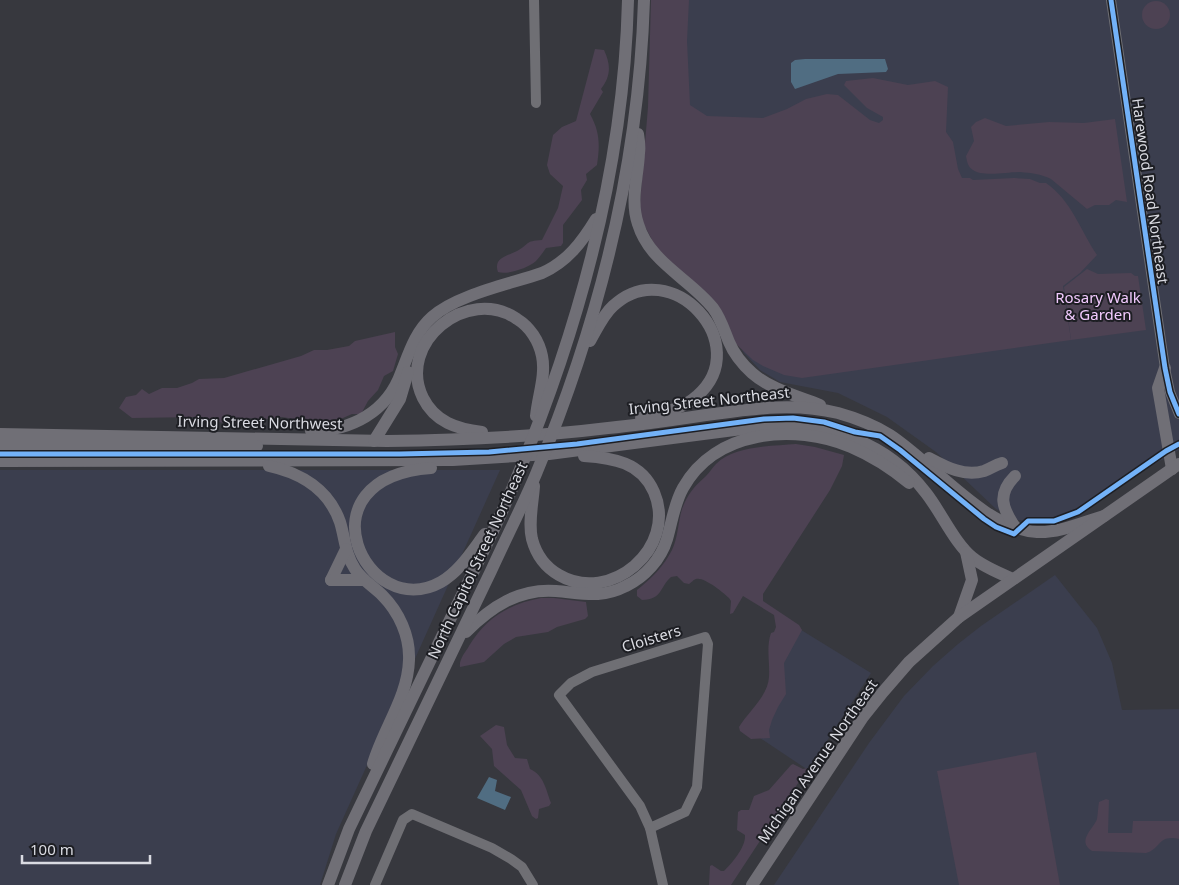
<svg xmlns="http://www.w3.org/2000/svg" width="1179" height="885" font-family="'Noto Sans',sans-serif">
	<rect width="100%" height="100%" fill="#37383e"/>
	<g fill="#3b3e4e">
		<polygon points="655,0 1179,0 1179,450 1095,498 1072,515 1050,521 1018,520 996,509 936,452 887,417 838,393 780,382 760,370 744,353 735,338"/>
		<polygon points="0,470 500,470 336,834 320,885 0,885"/>
		<polygon points="1055,575 1097,628 1112,663 1122,710 1179,709 1179,885 774,885 869,743 904,696 933,666 958,644 981,626"/>
		<polygon points="785,620 871,673 808,770 757,736"/>
	</g>
	<g fill="#4d4253">
		<path d="M651,0h38l-2,41 3,64 17,11 56,2 24,-9 19,-10 21,-5 11,1 32,25 9,3 4,-3v-3l-16,-9 -23,-23 2,-4 27,-3 35,7 27,-4 13,6 -2,45 7,10 5,27 4,9h8l3,2 41,-2 16,1 10,4h6c26,18 34,47 51,72l-17,18 -17,13 8,54 -269,38 -18,-3 -21,-9 -10,-6 -18,-17 -76,-90 -20,-38 9,-108z"/>
		<circle cx="1156" cy="15" r="14"/>
		<path d="M595,49l9,1c7,15 7,26 -3,39l2,3 -13,22c10,18 10,31 7,51l-11,9 1,6 -6,10 1,10 -19,25v18l-2,3 -15,2c-3,4 -6,9 -10,13 -8,7 -28,14 -38,11 -5,-14 9,-16 19,-21 13,-7 7,-10 25,-11l16,-32 5,-22 -13,-12 -3,-9 6,-30 9,-8 14,-6z"/>
		<path d="M985,118l21,8 43,-4 35,1 31,-4 12,83 -11,-2 -7,5h-14l-8,4 -36,-30c-10,-5 -20,-6 -31,-7 -12,0 -38,5 -47,-2 -5,-3 -6,-8 -7,-14l8,-15 -3,-14 5,-5z"/>
		<polygon points="1087,269 1098,274 1131,273 1135,276 1138,276 1146,330 1071,340 1064,287"/>
		<polygon points="395,332 395,347 398,354 393,371 384,376 378,390 368,401 361,414 352,414 343,418 318,423 282,417 261,420 250,418 236,424 208,421 198,417 132,418 119,408 126,397 136,395 142,389 149,394 162,388 177,388 192,383 199,379 224,378 301,356 314,350 327,350 349,346 355,341"/>
		<path d="M796,444l19,3 29,8 -2,11 -12,24 -67,104v7l36,24 3,5 -18,33 2,31 -8,13 -6,13 -3,10 1,8 -19,1 -11,-8 -1,-4c10,-16 29,-31 30,-50 1,-15 -3,-30 2,-44l3,-1 2,-5 -2,-12 -31,-19 -10,17 -3,1 1,-13 -2,-3c-6,-6 -26,-22 -33,-19 -2,0 -5,4 -7,5l-5,-1 -7,-7 -6,1c-12,11 -8,22 -29,23l-5,-4v-6c14,-11 27,-24 35,-40 6,-12 6,-28 10,-41 6,-16 12,-22 24,-33 4,-4 6,-8 10,-12 18,-18 56,-18 80,-20z"/>
		<path d="M541,598h13l32,4 2,14 -3,3 -28,8 -9,5 -32,5 -12,7 -20,18 -24,5c-1,-8 5,-14 9,-21 17,-28 40,-42 72,-48z"/>
		<path d="M496,725l8,2 3,18 8,13 12,1 3,10c14,6 16,21 21,34l-2,3 -10,3 -1,9 -2,1 -4,-3 -11,-26 -27,-24 -2,-17 -12,-13z"/>
		<polygon points="1036,752 1060,885 959,885 937,771"/>
		<path d="M793,764l10,5 5,-1 -77,117h-22l1,-19 2,-1 9,6h3c8,-8 22,-24 21,-36l-8,-5 1,-18 3,-2h8l5,-14 15,-6 22,-25z"/>
		<path d="M1106,799l3,1 -1,33h24l1,-12h46v18c-21,-5 -18,10 -33,14l-54,-2c-16,-10 2,-23 5,-32 1,-6 1,-12 2,-17z"/>
	</g>
	<g fill="#506d82">
		<polygon points="805,59 885,59 888,69 886,72 838,74 795,89 791,82 791,63 795,60"/>
		<polygon points="489,777 497,780 495,791 511,797 505,810 477,798"/>
	</g>
	<g fill="none" stroke-linecap="round" stroke-linejoin="round">
		<g stroke="#6f6f74" stroke-width="10">
			<polyline points="534,0 536,103"/>
			<polyline points="1111,0 1165,368 1170,392 1179,414"/>
			<polygon points="705,637 708,644 697,787 685,812 650,828 640,806 559,695 571,683 592,672"/>
			<polyline points="650,828 663,885"/>
			<polyline points="375,885 403,820 412,814 492,848 511,859 522,867 533,885"/>
		</g>
		<g stroke="#706f76" stroke-width="12">
			<path d="M638,134c1,6 2,13 1,19 -1,24 -9,47 -1,71 12,39 51,54 75,84 8,11 11,22 16,34 5,12 13,22 23,31 18,16 45,23 68,32"/>
			<path d="M590,341c7,-12 13,-26 23,-35 58,-54 143,39 84,90 -15,14 -37,17 -56,22"/>
			<polyline points="1165,368 1158,388 1172,469"/>
			<path d="M311,431c40,0 76,-19 90,-58 8,-20 14,-41 31,-56 24,-22 78,-33 110,-44 25,-11 40,-31 54,-54"/>
			<path d="M482,432c-25,-3 -47,-10 -59,-34 -27,-55 44,-113 94,-79 13,8 22,22 25,37 4,19 -4,40 -6,60"/>
			<path d="M0,434l387,7c74,-1 148,-4 221,-13 32,-3 65,-8 98,-13 45,-6 87,-13 132,-2 18,5 36,12 52,22 43,28 96,95 147,97 23,1 46,-10 67,-16"/>
			<polyline points="374,441 400,399 408,372"/>
			<polyline points="0,446 257,446"/>
			<path d="M929,458c17,9 35,19 55,13 6,-2 11,-6 18,-8"/>
			<path d="M0,461l453,-1 96,-6 216,-28c62,-5 123,17 161,67 15,19 29,51 47,65 11,9 26,15 40,21"/>
			<path d="M269,466c32,7 60,24 71,56 5,16 5,32 15,47 7,11 18,17 27,26 17,17 28,41 27,65 -1,37 -26,69 -36,104"/>
			<path d="M431,468c-134,10 -65,156 10,114 19,-11 31,-31 44,-48"/>
			<path d="M1015,476c-18,18 -13,32 0,51"/>
			<path d="M534,486c-1,17 -6,36 -2,53 4,15 13,28 27,36 51,30 119,-27 95,-83 -13,-30 -41,-34 -70,-36"/>
			<polyline points="331,580 346,549"/>
			<polyline points="331,580 364,580"/>
			<polyline points="959,617 972,580 966,552"/>
			<path d="M466,632c25,-25 53,-44 90,-41 26,2 45,8 70,-5 19,-9 35,-27 41,-47 5,-17 7,-35 16,-51 32,-58 111,-65 168,-41 21,9 40,21 58,36"/>
			<path d="M328,885l21,-56c36,-76 73,-152 110,-228 20,-41 41,-82 58,-124 63,-151 107,-312 111,-477"/>
			<path d="M345,885l21,-54c41,-87 84,-173 125,-260 15,-33 31,-64 45,-97 63,-151 103,-311 108,-474"/>
			<polyline points="752,885 863,717 883,692 909,662 959,617 1179,464"/>
		</g>
		<g stroke="#1d1e23" stroke-width="8">
			<g id="cycleway">
				<polyline points="1111,0 1165,368 1170,392 1179,414"/>
				<polyline points="0,454 400,454 489,452 577,444 764,419 793,418 824,422 855,432 880,436 900,450 984,519 996,527 1014,534 1028,521 1054,521 1078,512 1166,451 1179,444"/>
			</g>
		</g>
		<use href="#cycleway" stroke="#73b2f8" stroke-width="5"/>
	</g>
	<g text-anchor="middle" dominant-baseline="central" stroke-width="4" stroke-linejoin="round" paint-order="stroke">
		<g font-size="15" fill="#dadbe2" stroke="#1d1e23">
			<text transform="translate(1151 191) rotate(82)">Harewood Road Northeast</text>
			<text transform="translate(709 400) rotate(-6)">Irving Street Northeast</text>
			<text transform="translate(260 422) rotate(1)">Irving Street Northwest</text>
			<text transform="translate(477 560) rotate(-65)">North Capitol Street Northeast</text>
			<text transform="translate(651 638) rotate(-17)">Cloisters</text>
			<text transform="translate(817 761) rotate(-55)">Michigan Avenue Northeast</text>
		</g>
		<g font-size="15" fill="#f2cafe" stroke="#1d1e23">
			<text x="1098" y="297">Rosary Walk<tspan x="1098" dy="17">&amp; Garden</tspan></text>
		</g>
	</g>
	<path d="M22 855v8h128v-8" fill="none" stroke="#dadbe2" stroke-width="2.5"/>
	<text x="30" y="855" font-size="15" fill="#dadbe2" stroke="#1d1e23" stroke-width="4" paint-order="stroke">100 m</text>
</svg>
